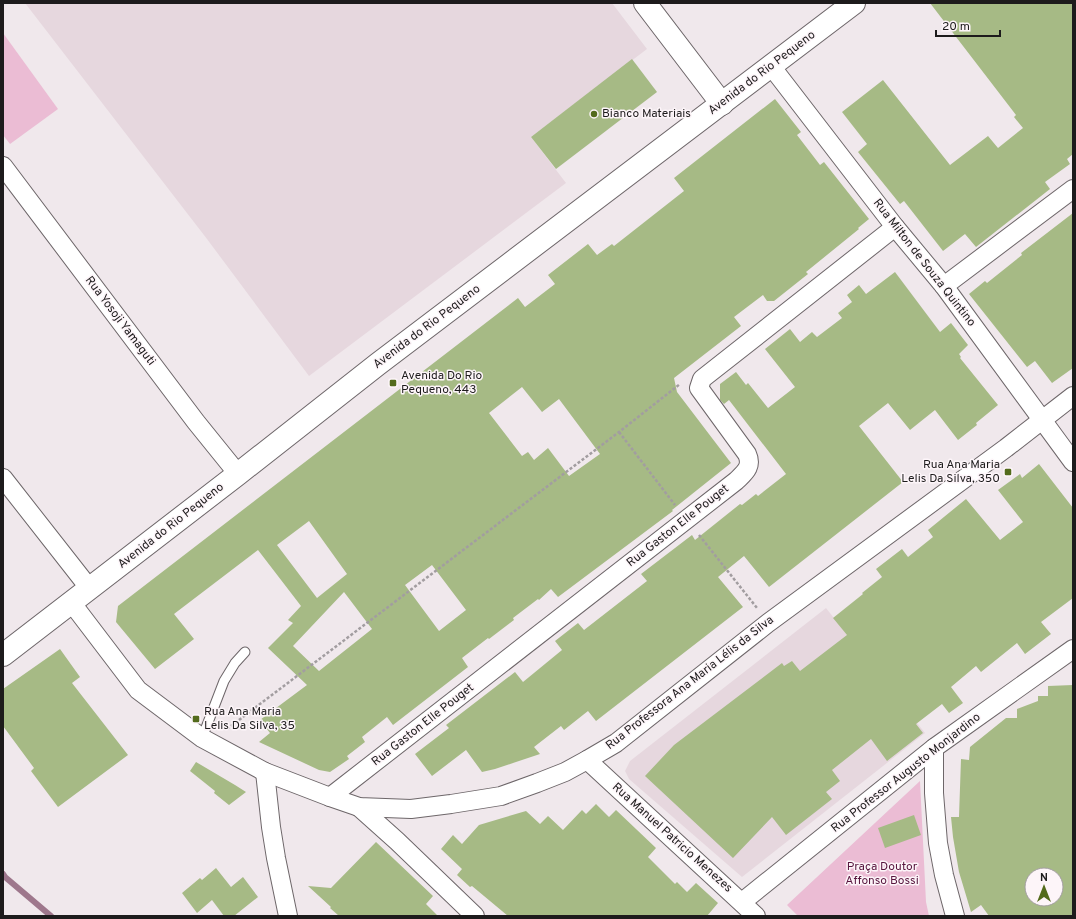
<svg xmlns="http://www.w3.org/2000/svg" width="1076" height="919" font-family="Overpass,sans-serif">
	<rect width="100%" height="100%" fill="#f0e8ec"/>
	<g fill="#e6d7de">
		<polygon points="25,3 612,3 647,49 531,137 566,183 309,376 207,239"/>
		<polygon points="826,608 925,733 742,877 629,779 625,771 630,761"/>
	</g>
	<g fill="#ebbcd4">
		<polygon points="3,33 58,109 10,144 3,135"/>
		<polygon points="920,781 926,902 929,916 798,916 787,905"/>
	</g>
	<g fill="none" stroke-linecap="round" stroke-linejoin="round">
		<polyline stroke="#9e778c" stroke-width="6" points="3,874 5,877 51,916"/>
	</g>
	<g fill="#a6ba85" fill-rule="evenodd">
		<polygon points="930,3 1073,3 1073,154 1067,159 1070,164 1045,182 1050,189 976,247 965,234 943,251 904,201 900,204 858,152 867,144 842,112 883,80 950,165 988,136 998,148 1023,128 1014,117 1016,115"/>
		<polygon points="632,59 657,92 556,169 531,137"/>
		<path d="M775,99l26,33 -4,3 23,30 4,-3 45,57 -11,9 1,1 -53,43 2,2 -34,27h-7l-4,-6 -29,22 7,9 -67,52 3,14 19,25 35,46 -59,47 1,1 -115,86 -7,-8 -12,11 -1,-1 -25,19 1,2 -25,19 -1,-1 -26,20 6,9 -75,58 -6,-8 -25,20 3,5 -18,14 2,3 -19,13 -11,-2 -60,-28 11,-9 -10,-13 47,-35 -39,-37 25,-25 -5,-3 13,-14 -43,-56 -84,64 20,25 -39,30 -39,-47 2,-16 400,-308 7,9 30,-23 -7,-9 40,-31 9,11 15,-11 2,2 70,-55 -10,-13zM522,387l20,25 17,-13 41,55 -31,22 -21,-28 -14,12 -6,-8 -6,4 -33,-43zM309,521l38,53 -30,24 -40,-53zM432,565l34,45 -27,21 -34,-46zM344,592l28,37 -53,42 -26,-25z"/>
		<polygon points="1073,213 1073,368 1052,383 1035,361 1027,367 969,294 985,281 987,283 1022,255 1021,253"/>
		<polygon points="895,272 940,332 951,323 968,345 959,354 961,357 960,358 998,405 976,423 977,425 958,440 935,410 910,430 888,403 859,426 903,482 769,587 744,556 718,577 743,607 596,721 588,711 564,730 561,726 534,747 540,754 495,769 482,772 466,750 432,776 415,754 449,728 446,725 515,672 523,682 562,650 555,641 578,623 584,630 647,581 641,574 692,535 695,540 740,504 742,505 756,494 758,496 786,474 729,400 724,404 720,400 720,384 736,372 746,385 748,383 768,408 795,387 765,349 790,329 800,342 812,332 817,337 842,318 838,313 852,302 847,295 859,285 866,294"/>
		<polygon points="1039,464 1073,508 1073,598 1041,622 1051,634 1025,654 1017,643 981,672 976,666 951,687 963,703 949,713 942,704 916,724 923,733 887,761 871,739 832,770 840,781 826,792 832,799 786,835 772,817 733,858 645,776 674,745 782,663 784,666 792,661 800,671 847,635 833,618 863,594 862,593 882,577 876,569 902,549 908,557 933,537 928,530 966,499 1000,540 1023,522 998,490 1020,474 1022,478"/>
		<polygon points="60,649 80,677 72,683 128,755 58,807 31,771 34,768 3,726 3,689"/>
		<path d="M1073,685v231h-84l-8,-11 -10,7 -12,-40 -6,-35 -2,-20h8l2,-58 8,1 1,-13 36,-29h11v-9l21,-8v-5h10v-10zM1032,875h24v24h-24z"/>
		<polygon points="196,762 235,785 246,792 229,805 214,793 215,791 190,771"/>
		<polygon points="596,804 609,817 616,810 656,848 648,857 675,884 677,882 687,892 696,883 718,903 707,916 508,916 472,886 470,887 457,875 462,869 441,849 453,835 462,844 479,825 526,811 540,824 548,816 563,830 582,810 586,814"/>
		<polygon points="914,815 921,835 885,848 878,828"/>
		<polygon points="376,842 433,896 426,904 438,916 339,916 330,908 331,907 308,886 331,888"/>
		<polygon points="216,868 231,887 243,877 258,897 234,916 224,916 212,900 197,913 182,893 200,878 202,880"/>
	</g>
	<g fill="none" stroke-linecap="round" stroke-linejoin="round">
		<g stroke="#6d6669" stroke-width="11">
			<polyline id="lane" points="202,738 224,681 235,663 245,652"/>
		</g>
		<g stroke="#6d6669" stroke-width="20">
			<g id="street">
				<polyline points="771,66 895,227 944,286 1073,462"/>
				<polyline points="3,166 196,422 238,474"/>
				<polyline points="944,286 1073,189"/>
				<polyline points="3,478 90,589"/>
				<polyline points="71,602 138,690 202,738 265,772 330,797 359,807 411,809 451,804 501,796 537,783 565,772 587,760 616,743 768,623 1006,448 1073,396"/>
				<polyline points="934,748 934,793 938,843 944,875 955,916"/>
				<polyline points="587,760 756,916"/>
				<polyline points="265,772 271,827 276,858 288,916"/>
				<path d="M330,797l406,-316c8,-8 17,-14 11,-27l-48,-66 3,-9 193,-152"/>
				<polyline points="359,807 397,841 475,916"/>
				<polyline points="742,902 934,748 1073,649"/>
			</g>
		</g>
		<g stroke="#6d6669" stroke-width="24">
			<g id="secondary">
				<polyline points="645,3 722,104"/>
				<polyline points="3,655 238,474 378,364 854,3"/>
			</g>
		</g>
		<g stroke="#a29da0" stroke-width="2.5" stroke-dasharray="3 2" stroke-linecap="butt">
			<polyline points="619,432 675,505"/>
			<polyline points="699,535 757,608"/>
			<polyline points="227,729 619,432 680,384"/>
		</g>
		<use href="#lane" stroke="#fff" stroke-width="9"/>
		<use href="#street" stroke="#fff" stroke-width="18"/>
		<use href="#secondary" stroke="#fff" stroke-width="22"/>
	</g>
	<g fill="#536b1c" stroke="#fdf5f9" stroke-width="1.5">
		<circle cx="594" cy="114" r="4"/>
		<rect x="389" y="379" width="8" height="8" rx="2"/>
		<rect x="1004" y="468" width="8" height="8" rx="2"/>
		<rect x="192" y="715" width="8" height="8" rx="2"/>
	</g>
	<g text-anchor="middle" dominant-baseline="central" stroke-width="3" stroke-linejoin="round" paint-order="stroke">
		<g font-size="12" fill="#1d1b1c" stroke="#fdf5f9">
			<text transform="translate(762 73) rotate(-37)">Avenida do Rio Pequeno</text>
			<text transform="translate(924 263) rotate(52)">Rua Milton de Souza Quintino</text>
			<text transform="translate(120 321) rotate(53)">Rua Yosoji Yamaguti</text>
			<text transform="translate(427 327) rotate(-37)">Avenida do Rio Pequeno</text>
			<text transform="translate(171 526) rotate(-38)">Avenida do Rio Pequeno</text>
			<text transform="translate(678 526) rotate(-38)">Rua Gaston Elle Pouget</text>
			<text transform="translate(690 683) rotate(-38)">Rua Professora Ana Maria Lélis da Silva</text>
			<text transform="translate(423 725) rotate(-38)">Rua Gaston Elle Pouget</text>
			<text transform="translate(906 773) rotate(-38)">Rua Professor Augusto Monjardino</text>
			<text transform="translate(672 838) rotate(42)">Rua Manuel Patricio Menezes</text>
		</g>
		<g font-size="12" fill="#1d1b1c" stroke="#fdf5f9" text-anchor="start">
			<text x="602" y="114">Bianco Materiais</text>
			<text x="401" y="376">Avenida Do Rio<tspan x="401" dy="14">Pequeno, 443</tspan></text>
			<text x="1000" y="465" text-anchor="end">Rua Ana Maria<tspan x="1000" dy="14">Lelis Da Silva, 350</tspan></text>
			<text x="204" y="712">Rua Ana Maria<tspan x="204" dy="14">Lelis Da Silva, 35</tspan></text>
		</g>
		<g font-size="12" fill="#57153e" stroke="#fdf5f9">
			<text x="882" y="867">Praça Doutor<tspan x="882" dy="14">Affonso Bossi</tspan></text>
		</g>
	</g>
	<rect width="1076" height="919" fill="none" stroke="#1d1b1c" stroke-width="8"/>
	<g transform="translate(1044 887)"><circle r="19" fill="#fdf5f9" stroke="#a39ea1"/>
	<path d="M0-3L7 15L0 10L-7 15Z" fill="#536b1c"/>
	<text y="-6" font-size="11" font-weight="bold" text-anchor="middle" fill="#1d1b1c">N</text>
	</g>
	<path d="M936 30v6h64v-6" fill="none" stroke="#1d1b1c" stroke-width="2"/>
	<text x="942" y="30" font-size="12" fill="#1d1b1c" stroke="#fdf5f9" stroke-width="3" paint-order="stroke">20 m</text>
</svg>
